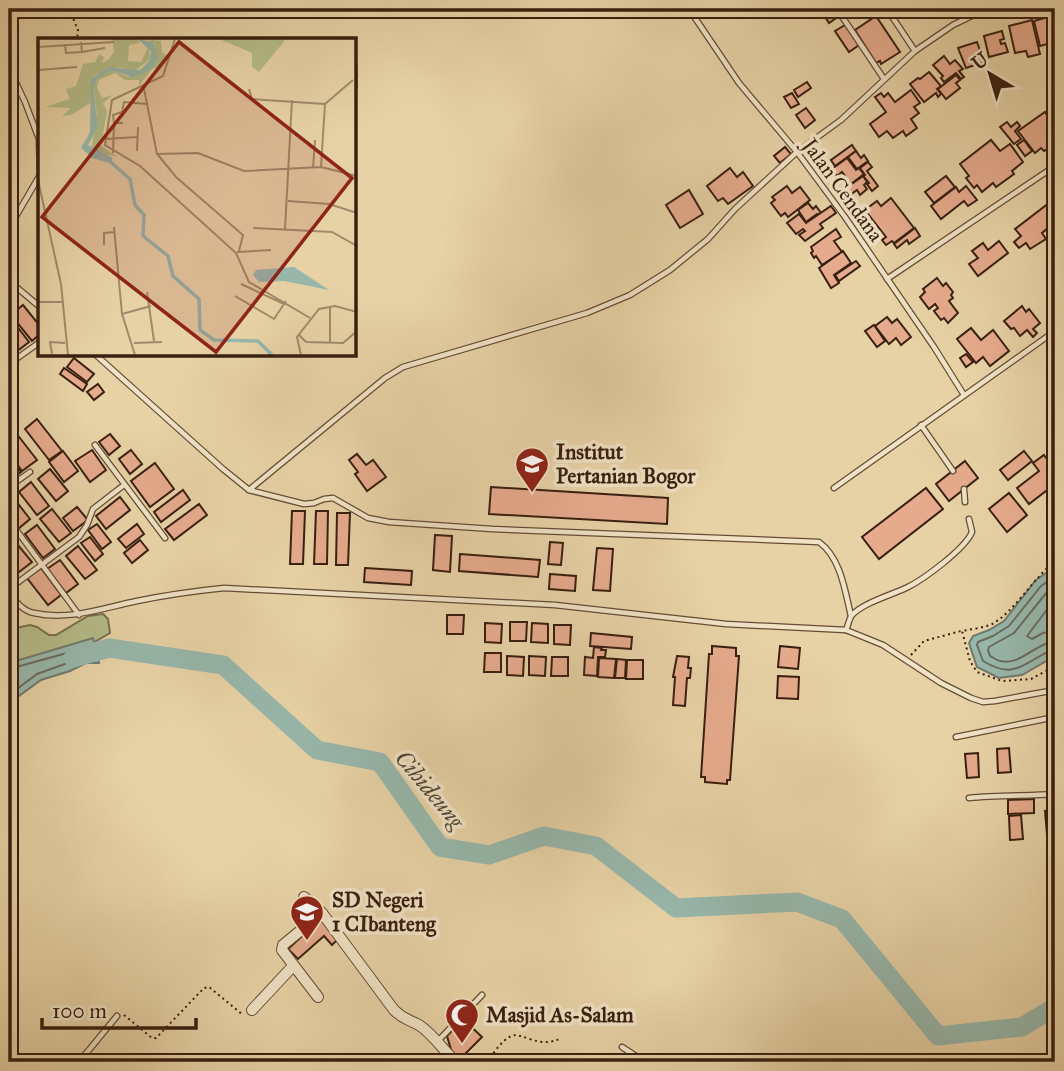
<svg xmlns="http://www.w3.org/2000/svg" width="1064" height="1071" font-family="'IM FELL Great Primer',serif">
	<rect width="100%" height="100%" fill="#e7d2a6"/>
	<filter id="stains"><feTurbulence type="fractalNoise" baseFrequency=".00286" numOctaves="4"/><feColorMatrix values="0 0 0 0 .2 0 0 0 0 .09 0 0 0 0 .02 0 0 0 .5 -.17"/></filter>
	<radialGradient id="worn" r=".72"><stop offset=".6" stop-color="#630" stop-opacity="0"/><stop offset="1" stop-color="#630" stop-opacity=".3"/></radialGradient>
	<polygon fill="#b4bc88" stroke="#766e4c" stroke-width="2" points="103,614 108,619 110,633 89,645 9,663 9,620 16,628 30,625 37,627 49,635 56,635 88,616"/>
	<g fill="#97b7ab" stroke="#717a6d" stroke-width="2">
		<polygon points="1055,567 1055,656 1022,675 999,678 977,667 969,643 973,636 989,630 1004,621 1036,580"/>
		<polygon points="93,638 99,663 86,663 70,671 41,680 16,698 9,700 9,663"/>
	</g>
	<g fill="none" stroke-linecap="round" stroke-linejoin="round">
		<g stroke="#686b5d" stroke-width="2">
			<path d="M1055,576l-14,10 -32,40 -16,10 -15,6 -1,3 6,16c25,15 33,9 57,-5 5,-3 9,-5 15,-6"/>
			<path d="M1055,586l-8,6 -33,41 -25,14 -1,3 2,6c4,2 7,5 11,5 19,5 35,-18 54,-20"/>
			<polyline points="1055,599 1027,636 1032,639 1043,633 1055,631"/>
			<polyline points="9,669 85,648 89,650 87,656 37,674 13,692 9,693"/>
		</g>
		<polyline stroke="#97b7ab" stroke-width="19" points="73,658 109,648 223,665 317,750 380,762 440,847 489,855 544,836 596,846 676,908 797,902 842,919 938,1036 1022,1027 1055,1007"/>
	</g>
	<g fill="#e6ab8d" stroke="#391f0f" stroke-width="2">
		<polygon points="820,9 834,9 839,16 829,23"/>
		<polygon points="1055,15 1055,42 1040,46 1034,21"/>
		<polygon points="876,16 900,52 881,64 880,61 876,63 855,30"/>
		<polygon points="1032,20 1040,54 1028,57 1026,51 1015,53 1009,26"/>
		<polygon points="845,25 859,45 849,52 835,31"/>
		<polygon points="1002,31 1004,39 1000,40 1001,44 1005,43 1008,52 989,57 984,36"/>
		<polygon points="977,42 984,62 966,68 958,48"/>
		<polygon points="944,56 950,64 955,60 963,69 959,71 964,77 961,79 956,73 944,82 941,78 943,76 933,65"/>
		<polygon points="929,72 941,86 937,89 941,94 938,97 936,93 924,102 910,84 918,78 920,79"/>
		<polygon points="956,75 960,80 956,83 960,88 946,99 938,89"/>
		<polygon points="807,82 811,88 798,97 794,90"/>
		<polygon points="911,90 920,103 914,107 919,113 911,119 917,128 906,136 903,131 893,138 887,131 879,137 870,124 886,112 875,97 881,93 884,97 888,93 895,102"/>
		<polygon points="792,93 799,104 791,108 784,97"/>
		<polygon points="806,108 815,120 805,128 796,115"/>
		<polygon points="1045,112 1051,121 1054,119 1055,120 1055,145 1044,151 1041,148 1035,153 1018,131"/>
		<polygon points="1007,122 1011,127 1017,122 1020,126 1015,131 1021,139 1014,144 1000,127"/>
		<polygon points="991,140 1000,151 1010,144 1023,162 1012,171 1014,174 996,187 993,183 982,192 977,185 974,188 966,178 969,176 960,164"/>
		<polygon points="1024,140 1032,151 1025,156 1017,145"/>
		<polygon points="852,145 856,151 835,166 831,160"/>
		<polygon points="785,147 791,154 780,163 774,156"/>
		<polygon points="856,151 861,158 864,155 868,161 857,169 848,157"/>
		<polygon points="847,158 856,170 859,168 864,174 851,184 842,172 837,176 832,169"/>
		<polygon points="868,162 872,167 867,171 878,186 872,191 867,184 869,183 863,176 865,175 860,168"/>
		<polygon points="730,168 737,177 743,172 753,186 728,204 723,198 718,201 707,186"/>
		<polygon points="863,176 867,182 864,185 867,189 860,195 857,190 850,195 846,188"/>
		<polygon points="946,176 955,187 934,203 925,192"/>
		<polygon points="787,186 792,193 800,187 810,200 788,217 785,213 781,216 771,203 775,200 772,197"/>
		<polygon points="966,186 977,200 968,206 964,201 941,219 931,206 956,187 959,192"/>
		<polygon points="689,190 703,214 680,228 666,205"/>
		<polygon points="891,198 914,228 894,243 892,241 886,245 882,240 886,237 865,210 877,201 881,206"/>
		<polygon points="808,203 813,209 816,206 821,213 818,215 817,214 806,222 798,210"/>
		<polygon points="1049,203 1055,211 1055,222 1042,233 1046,239 1030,249 1026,243 1019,248 1014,242 1021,236 1015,229"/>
		<polygon points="831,206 836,213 820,224 823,228 805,241 799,235 805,231 803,229 796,234 787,223 799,214 806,223"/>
		<polygon points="915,228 920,236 909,244 907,240 897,248 894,244"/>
		<polygon points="836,229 841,237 834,241 842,252 822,265 816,256 814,258 811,253 813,251 811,247"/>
		<polygon points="999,241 1008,253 978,276 969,264 978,258 972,251 983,243 988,250"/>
		<polygon points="843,251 851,263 834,275 839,283 831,288 819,268"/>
		<polygon points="856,261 860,266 839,281 835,275"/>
		<polygon points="937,278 943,286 946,283 953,292 951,295 953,298 949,301 958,313 948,323 944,318 941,320 934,311 938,308 935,304 929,309 920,297 925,292 923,289"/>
		<polygon points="23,305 40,326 40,334 32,341 11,315"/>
		<polygon points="1022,306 1026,312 1029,309 1040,323 1033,329 1037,333 1033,337 1027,330 1020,336 1014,328 1011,329 1004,321"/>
		<polygon points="9,316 29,342 16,352 9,342"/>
		<polygon points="887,317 892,323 897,319 911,337 901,345 896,338 889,344 875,326"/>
		<polygon points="874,325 885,341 877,347 865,331"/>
		<polygon points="971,328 981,340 993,330 1009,351 990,366 983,357 976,363 957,339"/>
		<polygon points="966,354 973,362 966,367 960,358"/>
		<polygon points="74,358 94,374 87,382 67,367"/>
		<polygon points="64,368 87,384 83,391 60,374"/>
		<polygon points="98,384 104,392 94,400 87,392"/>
		<polygon points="37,419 62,451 49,460 25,429"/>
		<polygon points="16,433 37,460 22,471 9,453 9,439"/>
		<polygon points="110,434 120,446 109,455 99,442"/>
		<polygon points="92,450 106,470 90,482 75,461"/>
		<polygon points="131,450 142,464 130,474 119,459"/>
		<polygon points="63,451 78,471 64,482 49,462"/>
		<polygon points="1024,451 1032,461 1008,480 1000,470"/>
		<polygon points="357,454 366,465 373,460 386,477 367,491 355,474 358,472 349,460"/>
		<polygon points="9,455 21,472 9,481"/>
		<polygon points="1044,455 1050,463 1055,459 1055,484 1029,504 1017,488 1039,471 1033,463"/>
		<polygon points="965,461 978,478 949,501 936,484"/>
		<polygon points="155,463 174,489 150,507 131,481"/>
		<polygon points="50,469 68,491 56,501 38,479"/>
		<polygon points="31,482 49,506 37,515 19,492"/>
		<polygon points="491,487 668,498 667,524 489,514"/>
		<polygon points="926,488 943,509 879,559 862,537"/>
		<polygon points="183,490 190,500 161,522 154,512"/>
		<polygon points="1009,493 1027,515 1007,532 989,509"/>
		<polygon points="12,496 30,519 18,529 9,517 9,498"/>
		<polygon points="120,497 130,510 106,529 96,516"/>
		<polygon points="199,504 207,515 174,540 165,529"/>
		<polygon points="77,507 88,520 73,531 63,518"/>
		<polygon points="52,509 71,533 59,542 40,519"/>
		<polygon points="292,511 305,511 303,564 290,564"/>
		<polygon points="316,511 328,511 327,564 314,564"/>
		<polygon points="337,513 350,513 348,565 336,565"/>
		<polygon points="97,524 111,542 102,549 88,530"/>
		<polygon points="137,524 144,534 126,548 118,539"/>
		<polygon points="37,525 55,549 43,558 25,534"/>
		<polygon points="435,535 452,536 450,572 433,570"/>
		<polygon points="90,537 103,554 95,561 81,543"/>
		<polygon points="13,539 32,562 19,572 9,558 9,542"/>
		<polygon points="140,540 148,550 132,563 124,553"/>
		<polygon points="550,542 563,543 561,565 548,564"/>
		<polygon points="78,546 97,570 85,579 66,556"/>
		<polygon points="597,548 613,549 610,591 593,590"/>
		<polygon points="460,554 540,560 538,577 459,571"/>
		<polygon points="60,560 78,584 66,593 47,569"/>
		<polygon points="41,568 61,595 48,605 27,578"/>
		<polygon points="365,568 412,571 411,585 364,582"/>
		<polygon points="550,574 576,576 575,591 549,589"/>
		<polygon points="447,615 464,615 463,634 447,634"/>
		<polygon points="510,622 527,622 526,641 510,641"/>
		<polygon points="485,623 502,624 501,643 485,642"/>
		<polygon points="532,623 548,624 548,643 531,642"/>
		<polygon points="554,625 571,625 570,645 554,644"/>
		<polygon points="591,633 632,637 631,649 590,646"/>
		<polygon points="712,646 736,648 736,656 739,656 730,780 727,780 727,784 705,782 705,777 701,777 709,654 712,654"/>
		<polygon points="780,646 800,648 798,669 778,667"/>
		<polygon points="594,647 602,648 601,650 606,650 605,657 598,657 597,676 584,675 585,657 593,658"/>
		<polygon points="485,653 501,653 501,672 484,672"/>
		<polygon points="507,656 524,657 523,676 507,675"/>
		<polygon points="529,656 546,657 545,676 529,675"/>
		<polygon points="677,656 689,657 688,668 691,668 690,678 687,678 685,706 673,705 675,677 673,677"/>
		<polygon points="552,657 568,657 568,676 551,676"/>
		<polygon points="599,658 616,659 614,678 598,677"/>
		<polygon points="617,659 626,660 625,678 615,678"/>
		<polygon points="627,660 643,660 643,679 626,679"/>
		<polygon points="778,676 799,677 798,699 777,698"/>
		<polygon points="1009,748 1011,772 998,773 997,749"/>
		<polygon points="1051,750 1055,750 1055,774 1053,774"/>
		<polygon points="978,753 979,777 967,778 965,754"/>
		<polygon points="1034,799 1034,813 1008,814 1008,800"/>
		<polygon points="1055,810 1055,834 1047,835 1045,811"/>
		<polygon points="1021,815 1023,839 1010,840 1009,816"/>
		<polygon points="322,918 339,938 332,945 324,936 298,959 288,949"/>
		<polygon points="463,1019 482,1037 459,1060 452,1053 447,1036"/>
	</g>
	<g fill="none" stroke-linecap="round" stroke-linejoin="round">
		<g stroke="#644c35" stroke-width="7">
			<g id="service">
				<polyline points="689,9 739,83 797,152 845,217 934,347 964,395"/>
				<polyline points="837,9 884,79"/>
				<polyline points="887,9 915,51"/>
				<polyline points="9,68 25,102 39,139 40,174"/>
				<polyline points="9,228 40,175"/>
				<polyline points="887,279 1055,166"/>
				<polyline points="9,281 40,307"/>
				<polyline points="96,355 223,469 249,490 385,378 403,367 587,313 630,295 670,270 708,239 735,209 797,152 841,120 915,51 953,25 986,9"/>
				<polyline points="9,364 40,342"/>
				<polyline points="921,425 953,471"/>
				<polyline points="95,445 165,538"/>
				<polyline points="9,487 30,472"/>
				<polyline points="834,488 1055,331"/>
				<polyline points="964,489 965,502"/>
				<path d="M249,490l55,14 10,-1 10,-4 9,-1 35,20 21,4 103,7 327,13c22,16 26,49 32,74"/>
				<polyline points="9,520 79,615"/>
				<polyline points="9,589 79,537 87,525 93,509 124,485"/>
				<path d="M9,593c7,9 14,18 25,20 35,8 69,-5 103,-12 29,-6 58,-10 87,-13l331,17 171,19 120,6 37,15 58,38 30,15 12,4 12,-1 60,-11"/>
				<path d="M846,630c2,-4 3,-11 6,-15 11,-12 39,-20 54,-27 17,-8 59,-39 66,-56l-3,-13"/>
				<polyline points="956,737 1055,717"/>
				<path d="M969,798c29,-3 58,-2 86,-4"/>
				<polyline points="437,1042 482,995"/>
				<polyline points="622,1047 645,1062"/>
				<polyline points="79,1062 117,1016"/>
			</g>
		</g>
		<g stroke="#644c35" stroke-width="12">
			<g id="minor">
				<path d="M304,897l18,16 72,97c10,10 14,9 25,15 14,9 25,26 37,37"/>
				<polyline points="318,997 282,950 283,945 322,913"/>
				<polyline points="252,1010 293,966"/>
				<polyline points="9,1053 20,1062"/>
			</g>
		</g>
		<g stroke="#391f0f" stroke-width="2" stroke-dasharray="2 3.5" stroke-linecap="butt">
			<polyline points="69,9 78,30 77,40"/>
			<path d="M1055,561c-22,18 -39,48 -61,62 -9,5 -22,6 -32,8l8,30 7,11 25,9 29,-2 24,-13"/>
			<polyline points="911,655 924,641 961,631"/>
			<polyline points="124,1015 152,1038 156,1038 204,988 209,987 243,1015"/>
			<path d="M487,1062c6,-8 14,-21 24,-26 10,-5 28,14 50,2"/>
		</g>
		<use href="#service" stroke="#efe2c5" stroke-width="4.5"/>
		<use href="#minor" stroke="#efe2c5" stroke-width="10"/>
	</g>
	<defs>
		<g id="university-pin" transform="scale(1.75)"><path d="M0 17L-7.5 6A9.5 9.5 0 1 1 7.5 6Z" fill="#8f2418" stroke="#efe2c5"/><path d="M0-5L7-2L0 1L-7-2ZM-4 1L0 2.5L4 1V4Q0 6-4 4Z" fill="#fff"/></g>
		<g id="school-pin" transform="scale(1.75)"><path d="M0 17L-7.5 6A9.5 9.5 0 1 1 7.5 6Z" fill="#8f2418" stroke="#efe2c5"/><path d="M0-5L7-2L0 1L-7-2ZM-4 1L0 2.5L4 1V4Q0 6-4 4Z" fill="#fff"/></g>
		<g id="mosque-pin" transform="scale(1.75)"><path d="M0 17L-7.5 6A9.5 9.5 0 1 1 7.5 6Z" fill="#8f2418" stroke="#efe2c5"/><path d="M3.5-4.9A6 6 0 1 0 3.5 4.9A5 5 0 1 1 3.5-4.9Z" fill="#fff"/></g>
	</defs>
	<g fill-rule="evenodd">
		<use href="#university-pin" x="532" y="464"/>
		<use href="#school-pin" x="307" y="912"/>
		<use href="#mosque-pin" x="462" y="1015"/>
	</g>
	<g text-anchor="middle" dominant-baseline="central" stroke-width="7" stroke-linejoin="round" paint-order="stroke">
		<g font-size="21" fill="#391f0f" stroke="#efe2c5">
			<text transform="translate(843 190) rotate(54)">Jalan Cendana</text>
		</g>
		<g font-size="21" font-weight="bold" fill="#391f0f" stroke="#efe2c5" text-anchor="start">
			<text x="556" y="452">Institut<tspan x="556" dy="24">Pertanian Bogor</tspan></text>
			<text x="332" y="900">SD Negeri<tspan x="332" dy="24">1 CIbanteng</tspan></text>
			<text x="486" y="1015">Masjid As-Salam</text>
		</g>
		<g font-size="23" font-style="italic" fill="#504536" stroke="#efe2c5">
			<text transform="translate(430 789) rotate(50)">Cihideung</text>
		</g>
	</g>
	<g transform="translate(38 38)">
		<rect width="318" height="318" fill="#e7d2a6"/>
		<path d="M70,1h30l2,4 -11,2 -1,16 13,1 8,-17 1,14 -15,12 -16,-4 -22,7 -6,5 1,23 -21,13 -9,1 9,-8 -26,-1 25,-8 -4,-10 10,-3 7,-22 12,-2 4,-8 5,3 -2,6 7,-4 5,-7 -1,-12zM109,1l14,2 1,11 5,4 -5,9 -10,4 -13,17v-6h-14l-10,-7 -16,7 -2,7 5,11 11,-3 -10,8 4,8 -6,35 17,11 -27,-6 6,-36 -4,-28 5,-10 12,-8 18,8 28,-15 -2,-19zM181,1h67l-27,33 -7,-5v-14z" fill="#b4bc88"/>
		<path d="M100,1l15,3 5,18 -9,11 -17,6 -21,-7 -14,9 -4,9 5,39 -10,18 25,13 -3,5 -18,-5 -11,-10 9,-16 1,-53 17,-12 32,3 10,-10 1,-9zM256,229l35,23 -45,-9 -25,1 -6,-7 3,-5z" fill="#97b7ab"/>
		<path fill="none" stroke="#97b7ab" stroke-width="3.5" d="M69,121l23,20 5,26 9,10 -1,21 25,20 5,20 26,23 1,31 14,10 44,1 14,14"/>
		<path fill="none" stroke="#a18a6a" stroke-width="2" d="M137,1l-12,37 -51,24 -7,45 35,21 96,87 13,29 61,36M27,6l1,9 16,-1 -1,-10M0,9l76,-5M44,14l23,-4M319,27v23M0,32l39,-3M105,46l14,70 41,-1 46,18 77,-4 36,9M211,51l3,10 73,5 -4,63M287,66l28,-24M85,85h-9l-1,-8 9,-3 2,-10 24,2M67,101l32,-2M99,113l1,-24M75,115l1,-30M120,117l18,22 67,58 -4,16M275,130l2,-28M0,142l23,104 7,71M250,163l41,3 28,9M76,189l8,87 13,41M215,190l79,4 25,14M247,191l7,-129M66,207v-12l11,-1M199,214l34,-2M203,246l43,20M109,254l7,49M197,258l39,23 12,-18M0,264h26M84,276l29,-8M260,296l8,8 37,1 14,-12M292,304v-36M96,305l28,-1M14,316l-2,-12 15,1M263,317l-4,-18 22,-28 16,-3 22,6"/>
		<path fill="#8f2418" fill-opacity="0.15" stroke="#8f2418" stroke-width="3.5" d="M141,4l173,136 -136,174 -174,-135z"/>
		<rect width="318" height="318" fill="none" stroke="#391f0f" stroke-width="3.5"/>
	</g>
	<rect width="1064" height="1071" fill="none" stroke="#e7d2a6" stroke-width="35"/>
	<rect x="10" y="10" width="1043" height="1050" fill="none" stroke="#391f0f" stroke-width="3.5"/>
	<rect x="18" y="18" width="1029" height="1036" fill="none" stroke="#391f0f" stroke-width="2"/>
	<g transform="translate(990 74) rotate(322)" stroke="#efe2c5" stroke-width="5" paint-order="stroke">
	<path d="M0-5L12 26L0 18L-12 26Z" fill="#391f0f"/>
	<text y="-10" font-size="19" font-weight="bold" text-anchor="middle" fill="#391f0f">U</text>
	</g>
	<path d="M42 1018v10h154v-10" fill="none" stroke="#391f0f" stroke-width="3.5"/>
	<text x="52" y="1018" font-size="21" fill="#391f0f" stroke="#efe2c5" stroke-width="5" paint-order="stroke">100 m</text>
	<rect width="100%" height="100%" filter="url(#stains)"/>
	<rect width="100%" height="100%" fill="url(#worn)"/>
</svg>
